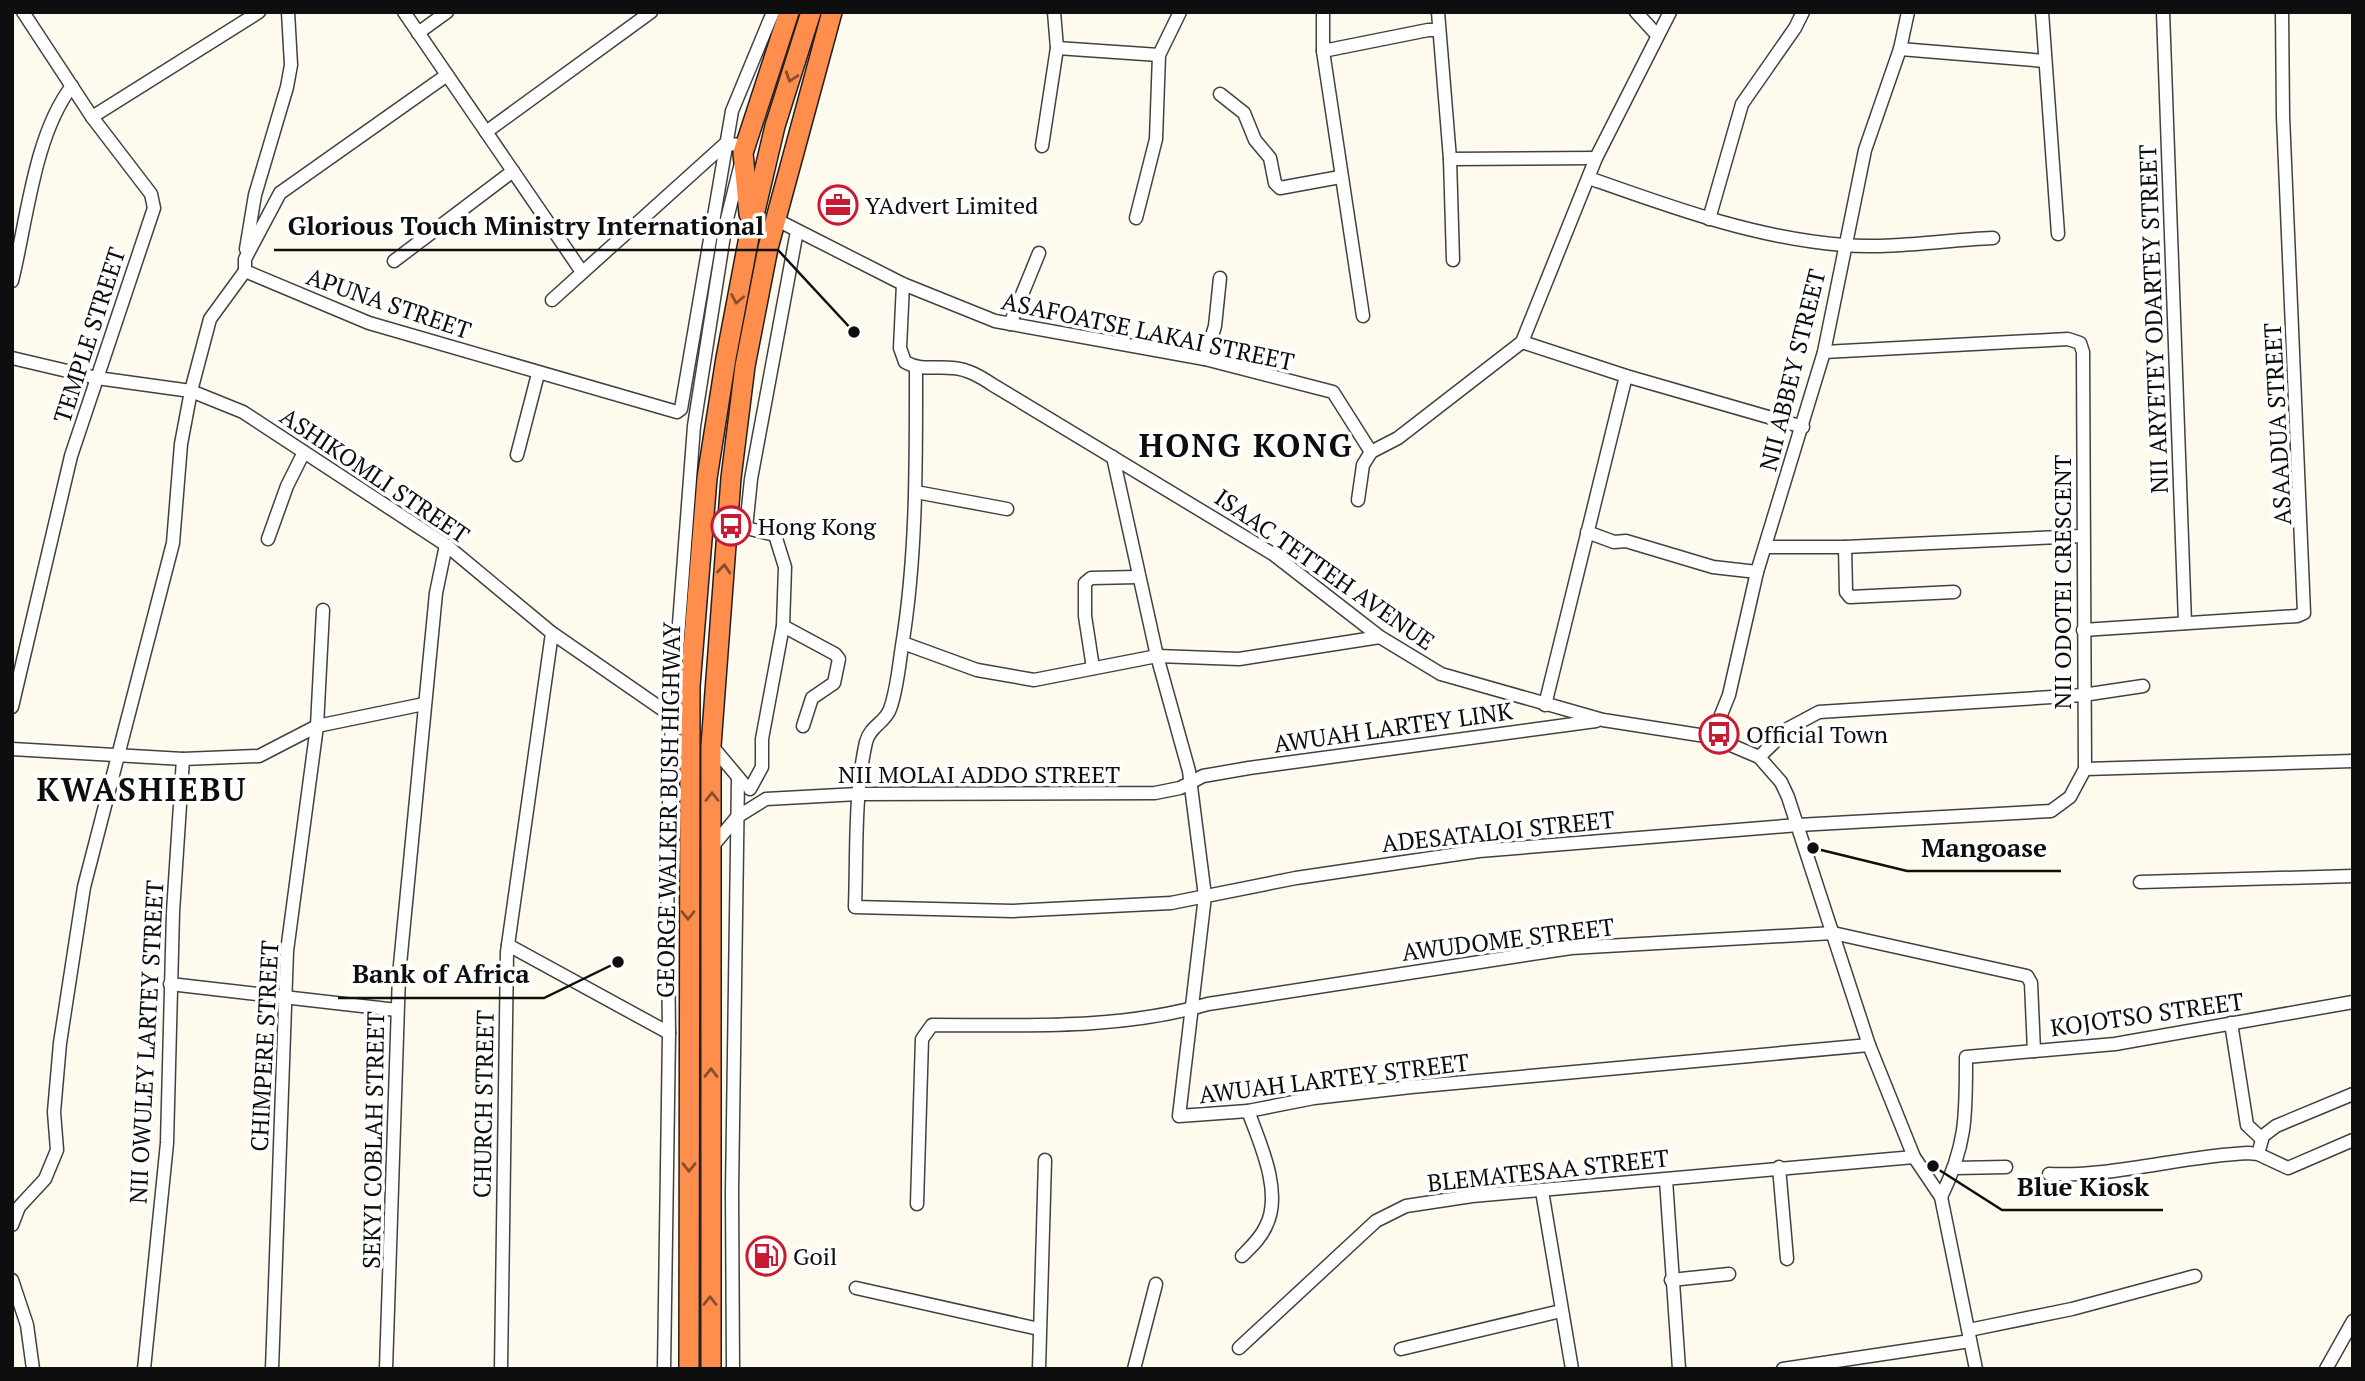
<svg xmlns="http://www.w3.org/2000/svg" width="2365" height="1381" font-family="'PT Serif',serif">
	<rect width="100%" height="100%" fill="#fffaee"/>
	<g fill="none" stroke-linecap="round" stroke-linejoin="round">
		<g stroke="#414141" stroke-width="15">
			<g id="minor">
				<polyline points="404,12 582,272"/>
				<polyline points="1323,12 1323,51 1363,316"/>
				<polyline points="1438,12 1450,159 1453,260"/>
				<polyline points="1636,12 1657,35"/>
				<polyline points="2042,12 2058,234"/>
				<polyline points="2163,12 2185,623"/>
				<polyline points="418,33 447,12"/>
				<polyline points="1057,48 1159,55"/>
				<polyline points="1900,49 2045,61"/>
				<polyline points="1323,51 1428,30 1438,30"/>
				<polyline points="1220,94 1244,113 1255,140 1270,158 1275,183 1280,188 1340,177"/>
				<polyline points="92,117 259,12"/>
				<polyline points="486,132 651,12"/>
				<polyline points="1042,146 1057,48 1054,12"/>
				<polyline points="1450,159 1596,158"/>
				<path d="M1589,178c82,29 166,60 254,67 47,4 102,-5 150,-7"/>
				<polyline points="1136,218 1156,139 1159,55 1180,12"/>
				<polyline points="775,219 903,284 995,321 1205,359 1333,392 1371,452"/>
				<polyline points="1709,219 1742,104 1795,28 1803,12"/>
				<polyline points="246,249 255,195 287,87 291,65 288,12"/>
				<polyline points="394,261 513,171"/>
				<polyline points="245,271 369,323 677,412 681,409 732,111 773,12"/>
				<polyline points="245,271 245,259 280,193 447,75"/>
				<path d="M12,281c15,-60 22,-146 60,-195"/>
				<path d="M903,284l-3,64 5,14c16,9 30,4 48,6 15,1 28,9 40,17l280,169 107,83 61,37 162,46 109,17 47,20 22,25 7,15 81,248 45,112 27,40 35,172"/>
				<polyline points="552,300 725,144 745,145"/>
				<polyline points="1010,324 1039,253"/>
				<polyline points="1522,342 1626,376 1803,427"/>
				<polyline points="12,358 97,378 191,391 243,412 446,545 552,633 672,716"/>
				<polyline points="1205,359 1215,326 1220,278"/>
				<path d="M916,369c0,92 1,185 -14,277 -3,19 -5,44 -12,63 -5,14 -20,17 -24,33 -12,54 -9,111 -11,165l157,4 159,-8 125,-25 183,-27 319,-26 253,-14 19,-14 15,-28 -2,-417 -3,-9 -12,-4 -244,13"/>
				<polyline points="1371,452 1398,438 1522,342 1596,158 1670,12"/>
				<polyline points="517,455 538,374"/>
				<polyline points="1113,457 1157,656 1189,771 1205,896 1179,1116 1248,1111 1314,1098 1411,1087 1869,1045"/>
				<polyline points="916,492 1007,509"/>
				<polyline points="1358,500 1363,465 1371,452"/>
				<polyline points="1587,532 1614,542 1626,541 1713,567 1757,572"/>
				<polyline points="268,539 287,486 304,452"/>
				<polyline points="1765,547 1845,547 2082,536"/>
				<polyline points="1845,547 1846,592 1850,597 1954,592"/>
				<polyline points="783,626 835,654 839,659 834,683 812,698 803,726"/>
				<polyline points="2083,630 2297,616 2304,613 2283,116 2282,12"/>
				<polyline points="903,643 977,670 1034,680 1157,656 1239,659 1380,637"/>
				<polyline points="1093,668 1085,616 1085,583 1091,578 1138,577"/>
				<polyline points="1545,705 1626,376"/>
				<polyline points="12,707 71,456 154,208 151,194 92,117 23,12"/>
				<polyline points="1712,737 1729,695 1757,572 1824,352 1865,150 1900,49 1908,12"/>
				<polyline points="712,746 743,783"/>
				<polyline points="12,749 183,759 259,756 317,726 424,704"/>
				<polyline points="1759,757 1789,728 1819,712 2083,695 2143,686"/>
				<polyline points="2085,769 2353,761"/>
				<polyline points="750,789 762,767 762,739 783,626 785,567 775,535 746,528 751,479 797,231"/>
				<polyline points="712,847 737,817 766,799 858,794 1155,793 1180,788 1203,776 1249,768 1596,721"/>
				<polyline points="2140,882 2353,876"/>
				<polyline points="508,945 669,1033"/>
				<polyline points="170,984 397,1010"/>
				<polyline points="2231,1023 2247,1125 2262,1139"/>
				<polyline points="2260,1147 2263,1136 2276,1126 2353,1094"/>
				<polyline points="1779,1167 1787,1259"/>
				<polyline points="1955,1168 2006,1167"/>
				<path d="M2049,1174c67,3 132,-18 199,-21l10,1 30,14 65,-28"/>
				<polyline points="1666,1180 1679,1369"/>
				<polyline points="1542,1191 1572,1369"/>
				<path d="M1941,1197c26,-53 25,-83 25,-140l149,-13 238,-42"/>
				<path d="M917,1204l5,-165 10,-14c91,0 188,5 276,-21l363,-56 262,-15 194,43 4,7 3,68"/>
				<polyline points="12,1225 19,1207 45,1179 57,1150 54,1112 60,1043 84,887 173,543 181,444 191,391 210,319 245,271"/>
				<path d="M1242,1256c9,-9 19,-18 24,-30 17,-33 -6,-83 -18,-115"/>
				<polyline points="12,1280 27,1325 33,1369"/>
				<polyline points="1671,1280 1729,1274"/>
				<polyline points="856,1288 1039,1329"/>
				<polyline points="1969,1330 2072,1309 2195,1276"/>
				<polyline points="1239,1348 1376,1221 1406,1206 1472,1196 1914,1157"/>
				<polyline points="1401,1349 1561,1311"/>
				<polyline points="144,1369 167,1143 173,912 183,759"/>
				<polyline points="272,1369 287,951 317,726 323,610"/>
				<polyline points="386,1369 399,975 436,593 446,545"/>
				<polyline points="501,1369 507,952 552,633"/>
				<polyline points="664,1369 669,1033 667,862 672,716 694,426 726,223 740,167"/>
				<polyline points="733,1369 732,1191 738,779"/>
				<polyline points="1039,1369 1045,1160"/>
				<polyline points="1134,1369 1156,1284"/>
				<polyline points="1783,1369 1970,1341"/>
				<polyline points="2326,1369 2353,1321"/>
			</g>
		</g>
		<g stroke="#1f1f1f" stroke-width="22">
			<g id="highway">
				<polyline points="749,214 743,153 789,12"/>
				<polyline points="689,1369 690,686 707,478 726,358 750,232 775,126 811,12"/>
				<polyline points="711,1369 711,746 731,478 745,366 768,248 832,12"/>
			</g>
		</g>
		<use href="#minor" stroke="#fff" stroke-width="12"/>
		<use href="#highway" stroke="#ff8e4d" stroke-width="19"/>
	</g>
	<defs><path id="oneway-chevron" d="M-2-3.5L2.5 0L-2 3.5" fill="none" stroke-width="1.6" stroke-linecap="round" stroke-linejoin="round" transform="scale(1.75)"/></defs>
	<g stroke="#864e2e">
		<use href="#oneway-chevron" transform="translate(791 77) rotate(108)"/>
		<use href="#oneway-chevron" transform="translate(737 299) rotate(101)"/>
		<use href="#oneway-chevron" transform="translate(724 569) rotate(-85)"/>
		<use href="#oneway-chevron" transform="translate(712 797) rotate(-90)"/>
		<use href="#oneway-chevron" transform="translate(688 915) rotate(90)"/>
		<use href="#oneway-chevron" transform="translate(711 1073) rotate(-90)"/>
		<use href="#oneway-chevron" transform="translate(689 1167) rotate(90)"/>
		<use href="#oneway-chevron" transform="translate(710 1301) rotate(-90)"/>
	</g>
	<defs>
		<g id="office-ring" transform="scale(2.0125)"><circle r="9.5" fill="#fff" stroke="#c81b33" stroke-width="1.5"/><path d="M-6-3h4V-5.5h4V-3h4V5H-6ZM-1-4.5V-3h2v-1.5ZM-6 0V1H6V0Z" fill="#c81b33"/></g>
		<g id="bus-ring" transform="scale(2.0125)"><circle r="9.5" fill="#fff" stroke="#c81b33" stroke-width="1.5"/><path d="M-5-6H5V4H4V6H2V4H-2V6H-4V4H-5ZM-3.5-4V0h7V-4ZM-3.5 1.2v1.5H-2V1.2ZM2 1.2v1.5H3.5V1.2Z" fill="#c81b33"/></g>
		<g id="fuel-ring" transform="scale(2.0125)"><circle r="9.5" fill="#fff" stroke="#c81b33" stroke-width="1.5"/><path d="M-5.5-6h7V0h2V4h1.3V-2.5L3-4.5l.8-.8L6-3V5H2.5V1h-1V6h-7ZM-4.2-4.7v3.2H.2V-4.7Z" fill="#c81b33"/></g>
	</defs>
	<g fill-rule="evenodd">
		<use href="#office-ring" x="838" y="205"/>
		<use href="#bus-ring" x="731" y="526"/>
		<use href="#bus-ring" x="1719" y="734"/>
		<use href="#fuel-ring" x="766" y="1256"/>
	</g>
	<g text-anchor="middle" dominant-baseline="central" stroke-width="7" stroke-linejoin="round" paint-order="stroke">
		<g font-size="24" fill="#0e0e0e" stroke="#fff" text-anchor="start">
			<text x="865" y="205">YAdvert Limited</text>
			<text x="758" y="526">Hong Kong</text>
			<text x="1746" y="734">Official Town</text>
			<text x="793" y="1256">Goil</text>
		</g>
		<g font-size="24" fill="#0e0e0e" stroke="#fff">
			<text transform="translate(389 303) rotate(19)">APUNA STREET</text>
			<text transform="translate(2153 319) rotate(-92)">NII ARYETEY ODARTEY STREET</text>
			<text transform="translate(1148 331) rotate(12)">ASAFOATSE LAKAI STREET</text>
			<text transform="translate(89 335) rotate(-72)">TEMPLE STREET</text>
			<text transform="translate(1792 370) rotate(-76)">NII ABBEY STREET</text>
			<text transform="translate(2277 424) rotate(-93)">ASAADUA STREET</text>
			<text transform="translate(375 475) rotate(34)">ASHIKOMLI STREET</text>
			<text transform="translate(1325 569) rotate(35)">ISAAC TETTEH AVENUE</text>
			<text transform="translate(2062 582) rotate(-90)">NII ODOTEI CRESCENT</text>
			<text transform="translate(1393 727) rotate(-8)">AWUAH LARTEY LINK</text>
			<text x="979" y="774">NII MOLAI ADDO STREET</text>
			<text transform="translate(668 810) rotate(-89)">GEORGE WALKER BUSH HIGHWAY</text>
			<text transform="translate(1498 831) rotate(-6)">ADESATALOI STREET</text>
			<text transform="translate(1508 939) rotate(-7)">AWUDOME STREET</text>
			<text transform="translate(2147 1014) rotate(-8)">KOJOTSO STREET</text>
			<text transform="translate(146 1042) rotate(-87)">NII OWULEY LARTEY STREET</text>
			<text transform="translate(264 1046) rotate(-87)">CHIMPERE STREET</text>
			<text transform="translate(1334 1078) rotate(-7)">AWUAH LARTEY STREET</text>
			<text transform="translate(483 1104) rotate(-89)">CHURCH STREET</text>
			<text transform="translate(373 1140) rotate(-89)">SEKYI COBLAH STREET</text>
			<text transform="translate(1548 1170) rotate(-6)">BLEMATESAA STREET</text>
		</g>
		<g font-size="32" font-weight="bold" letter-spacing="2" fill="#0e0e0e" stroke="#fff">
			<text x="1246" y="445">HONG KONG</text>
			<text x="142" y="789">KWASHIEBU</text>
		</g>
	</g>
	<path fill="none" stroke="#0e0e0e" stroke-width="2.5" d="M854 332L778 250H274M1813 848L1907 871H2061M618 962L544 998H338M1933 1166L2002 1210H2163"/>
	<g fill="#0e0e0e" stroke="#fff" stroke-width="2.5">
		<circle cx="854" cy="332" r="7"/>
		<circle cx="1813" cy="848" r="7"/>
		<circle cx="618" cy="962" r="7"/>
		<circle cx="1933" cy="1166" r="7"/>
	</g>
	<g font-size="26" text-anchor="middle" font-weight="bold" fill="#0e0e0e" stroke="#fff" stroke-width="7" stroke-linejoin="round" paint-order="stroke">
		<text x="526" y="235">Glorious Touch Ministry International</text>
		<text x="1984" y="857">Mangoase</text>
		<text x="441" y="983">Bank of Africa</text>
		<text x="2083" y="1196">Blue Kiosk</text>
	</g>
	<rect width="2365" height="1381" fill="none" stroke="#0e0e0e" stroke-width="28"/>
</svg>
